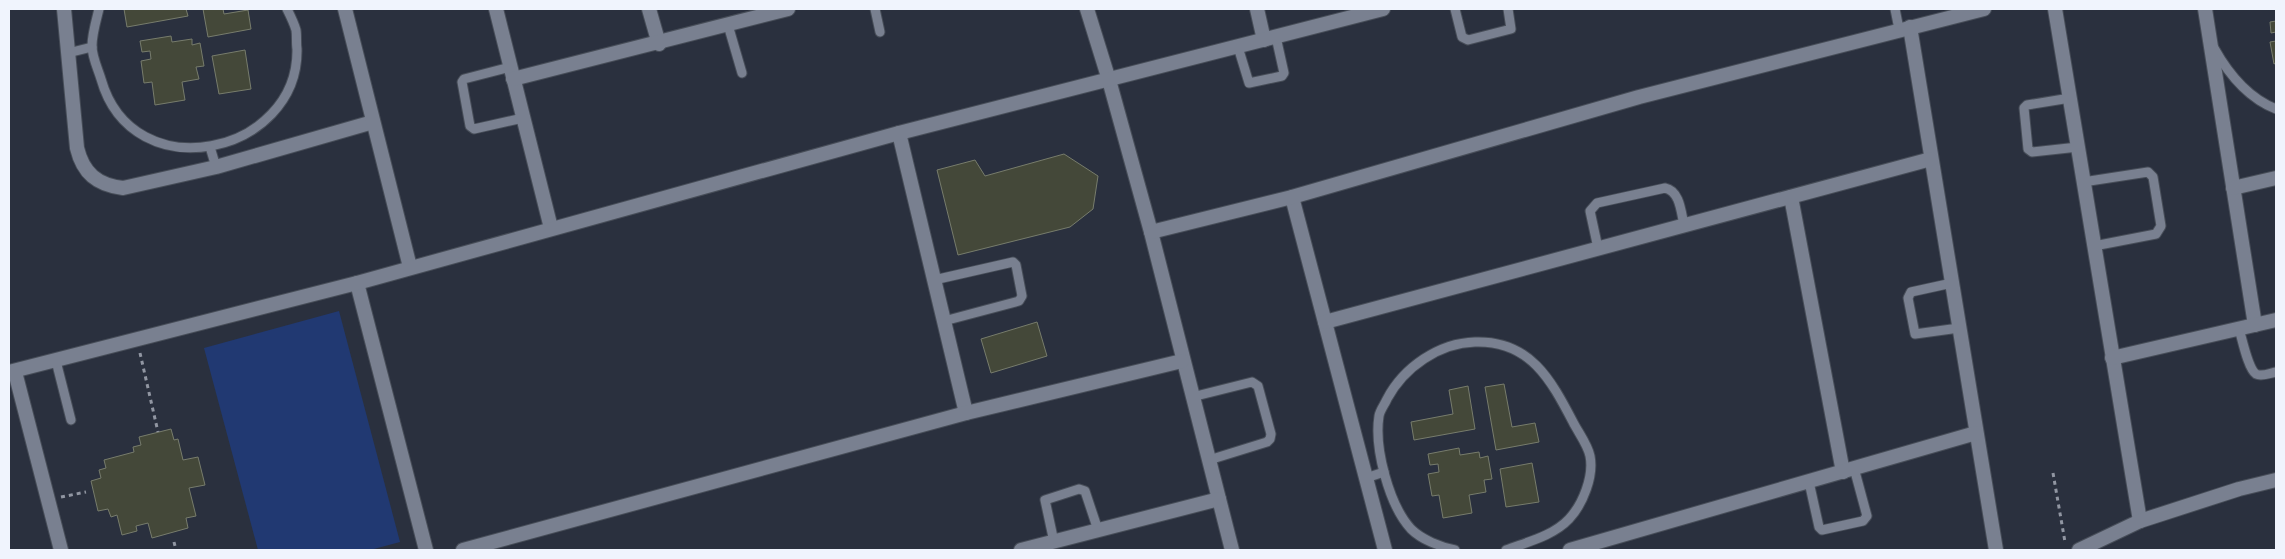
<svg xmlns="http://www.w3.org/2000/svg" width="2285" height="559" font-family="Literata,serif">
	<rect width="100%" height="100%" fill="#2a303e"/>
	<polygon fill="#213972" points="339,311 400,542 370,550 258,550 204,348"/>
	<g fill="#444839" stroke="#777c6c">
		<polygon points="124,9 186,9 188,16 127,27"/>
		<polygon points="203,9 223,9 224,14 248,10 251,29 208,37"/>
		<polygon points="2276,21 2276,32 2271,33 2270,22"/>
		<polygon points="171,36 172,42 192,39 192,45 200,43 204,66 196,67 199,79 182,82 185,100 155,105 152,82 144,83 141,61 151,59 150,51 142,52 140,41"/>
		<polygon points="2276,41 2276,63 2274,64 2270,42"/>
		<polygon points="245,50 251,89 219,94 212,56"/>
		<polygon points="1064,154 1098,176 1093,209 1070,227 958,255 937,170 975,160 985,176"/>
		<polygon points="1037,322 1047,356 991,373 981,339"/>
		<polygon points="1504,384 1512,427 1535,423 1539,442 1496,450 1485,387"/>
		<polygon points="1468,386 1475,429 1414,440 1411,422 1453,414 1449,390"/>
		<polygon points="171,429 174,440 178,439 183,460 198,457 205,485 189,488 196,516 186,518 188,528 152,538 148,523 136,526 137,531 122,535 117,515 111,517 108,509 98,511 91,481 101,478 99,470 106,468 104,460 134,452 133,447 141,445 139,437"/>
		<polygon points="1459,448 1460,455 1479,452 1480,458 1488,456 1492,479 1484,480 1486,492 1469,495 1472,513 1443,518 1439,495 1432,496 1428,474 1439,472 1438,464 1430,465 1428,454"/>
		<polygon points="1532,463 1539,502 1506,507 1500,469"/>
	</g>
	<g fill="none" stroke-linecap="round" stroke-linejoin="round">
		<g stroke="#474d58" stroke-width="11">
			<g id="service">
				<path d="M99,9c-3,12 -7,25 -7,37 0,11 6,23 9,33 32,113 198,75 196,-30 -1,-6 0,-13 -1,-19 -2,-7 -6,-15 -9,-21"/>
				<polyline points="875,9 880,32"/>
				<polyline points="1455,9 1462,37 1468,40 1511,29 1508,9"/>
				<polyline points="1895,9 1899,29"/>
				<polyline points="728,25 742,73"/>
				<polyline points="1238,47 1249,83 1282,76 1284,73 1276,37"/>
				<path d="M2214,48c15,27 34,50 62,61"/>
				<polyline points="68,53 92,47"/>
				<polyline points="510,67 464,79 462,82 470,126 474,129 523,118"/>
				<polyline points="2070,98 2027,105 2024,108 2028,149 2032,152 2078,147"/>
				<polyline points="210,147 216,167"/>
				<polyline points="2083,182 2148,172 2153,177 2161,226 2156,234 2094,246"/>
				<path d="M1598,248l-8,-37 7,-8 68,-15c15,3 16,24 19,37"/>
				<polyline points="934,280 1013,262 1016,265 1022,296 1019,301 944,321"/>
				<polyline points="1952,283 1911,292 1908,298 1915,334 1959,328"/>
				<path d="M2239,329c3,9 9,40 17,45 6,3 14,-1 20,-2"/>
				<polyline points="56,361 71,420"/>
				<polyline points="1192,397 1252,382 1258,386 1271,434 1270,439 1267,442 1209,460"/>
				<polyline points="1366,478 1384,472"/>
				<polyline points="1809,482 1819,527 1822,530 1863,521 1867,516 1854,468"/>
				<polyline points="1054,542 1045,500 1079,489 1085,491 1098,530"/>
				<path d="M1455,550c-14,-3 -33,-10 -44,-21 -22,-24 -37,-81 -32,-113 1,-6 6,-12 8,-17 17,-32 52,-56 88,-57 55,-2 76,38 98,80 5,10 15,23 17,34 4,20 -7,48 -21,63 -16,17 -42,23 -63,31"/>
			</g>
		</g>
		<g stroke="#474d58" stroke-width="16">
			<g id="minor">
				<path d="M64,9l13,139c6,25 20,37 46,40l93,-21 157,-45"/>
				<polyline points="345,9 410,267"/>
				<polyline points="496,9 551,228"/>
				<polyline points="649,9 659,44"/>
				<polyline points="1087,9 1109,80 1151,232 1232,550"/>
				<polyline points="1257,9 1264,40"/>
				<polyline points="2055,9 2140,521"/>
				<polyline points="2205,9 2255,325"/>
				<polyline points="1910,27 1996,550"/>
				<polyline points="513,79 788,9"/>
				<polyline points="899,133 966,413"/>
				<polyline points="2233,188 2276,178"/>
				<polyline points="1292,197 1385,550"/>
				<polyline points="1791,197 1843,472"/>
				<polyline points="1151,232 1292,197 1639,97 1984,9"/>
				<polyline points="357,283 426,550"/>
				<polyline points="1325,322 1931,159"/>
				<polyline points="2112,358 2276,320"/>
				<polyline points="9,372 357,283 899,133 1383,9"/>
				<polyline points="15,372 61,550"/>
				<polyline points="463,550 966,413 1182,361"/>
				<polyline points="1021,550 1219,499"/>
				<polyline points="1570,550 1976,433"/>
				<polyline points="2079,550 2140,521 2239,489 2276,480"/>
			</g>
		</g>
		<g stroke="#9196a2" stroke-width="3" stroke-dasharray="4 4" stroke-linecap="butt">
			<polyline points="140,353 158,432"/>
			<polyline points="2053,473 2065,542"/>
			<polyline points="61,497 86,492"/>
			<polyline points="174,542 176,550"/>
		</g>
		<use href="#service" stroke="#798090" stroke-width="9"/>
		<use href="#minor" stroke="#798090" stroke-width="14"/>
	</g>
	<rect width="2285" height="559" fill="none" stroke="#f0f4fd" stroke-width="20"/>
</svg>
